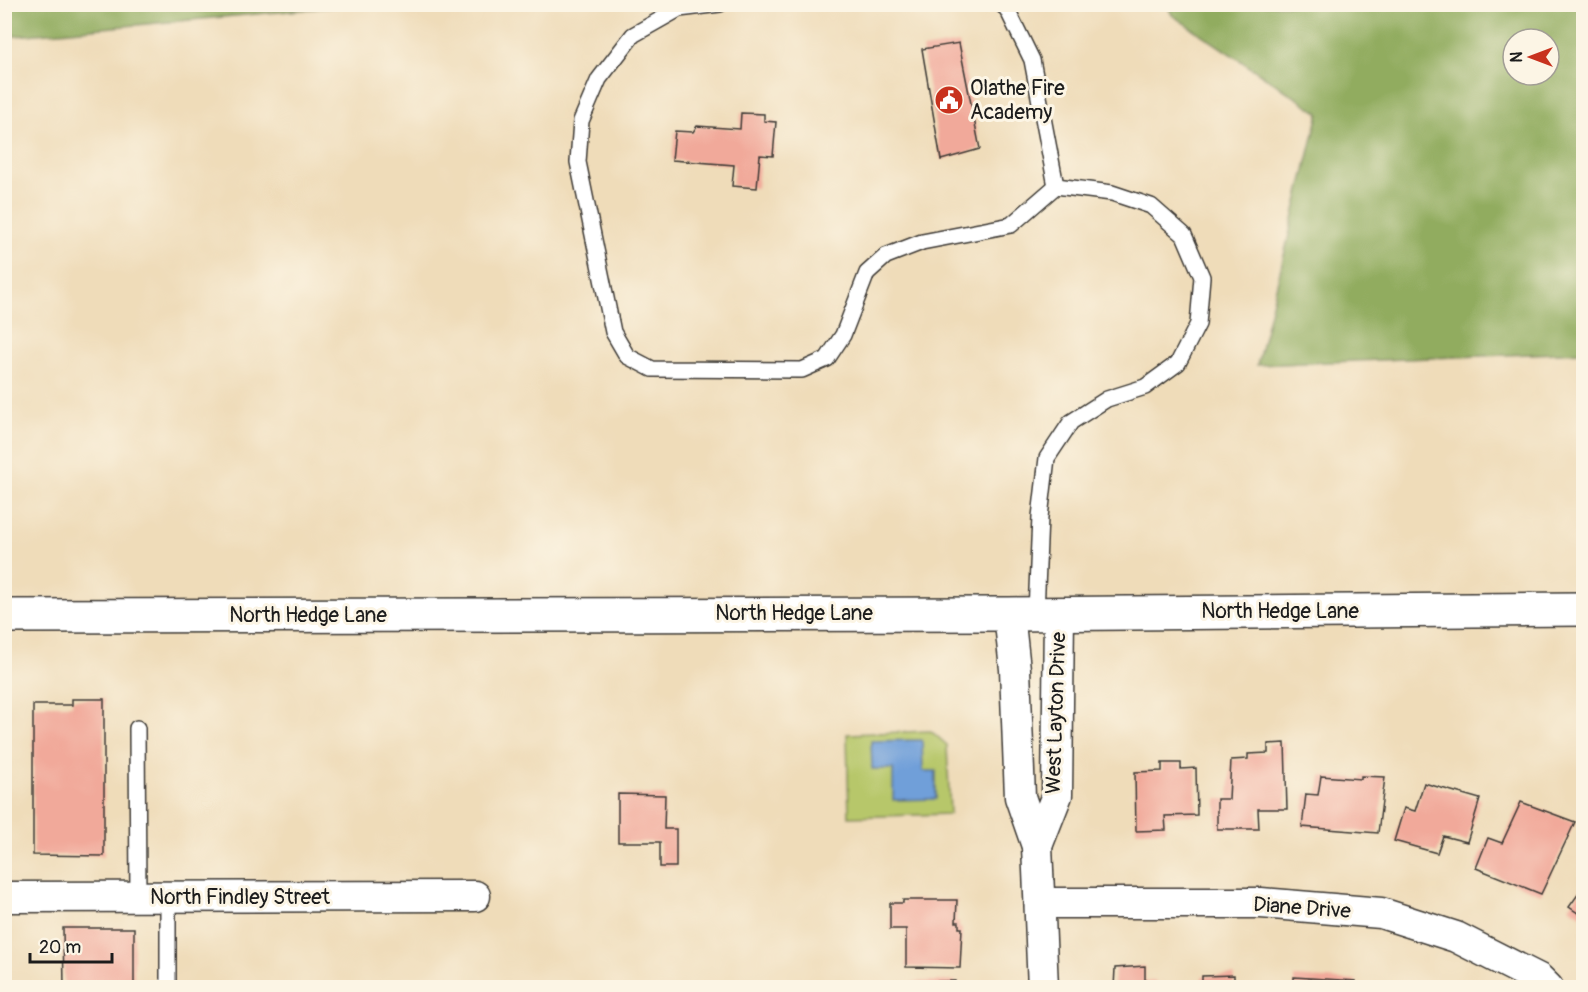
<svg xmlns="http://www.w3.org/2000/svg" width="1588" height="992" font-family="Pangolin,sans-serif">
	<rect width="100%" height="100%" fill="#fcf5e5"/>
	<filter id="ink" filterUnits="userSpaceOnUse"><feTurbulence type="fractalNoise" baseFrequency=".0167" numOctaves="2"/><feDisplacementMap in="SourceGraphic" scale="12" xChannelSelector="R" yChannelSelector="G"/><feConvolveMatrix kernelMatrix="1 2 1 2 8 2 1 2 1" color-interpolation-filters="sRGB"/></filter>
	<filter id="wash" filterUnits="userSpaceOnUse"><feTurbulence type="fractalNoise" baseFrequency=".008" numOctaves="4" result="noise"/><feDisplacementMap in="SourceGraphic" scale="24" xChannelSelector="R" yChannelSelector="G"/><feGaussianBlur stdDeviation="1.35" result="paint"/><feColorMatrix in="noise" values="0 0 0 0 0 0 0 0 0 0 0 0 0 0 0 0 0 1.4 0 .05"/><feComposite in="paint" operator="in"/></filter>
	<g filter="url(#wash)">
		<rect width="100%" height="100%" fill="#efdcb9"/>
		<polygon fill="#b7c76a" stroke="#6a7243" stroke-width="1.5" points="931,731 947,745 950,814 849,817 847,734"/>
		<g fill="#91ac5e" stroke="#56643d" stroke-width="1.5" fill-rule="evenodd">
			<polygon points="5,4 355,4 355,5 5,37"/>
			<path d="M1167,5h416v347l-326,13 62,-252 -147,-98zM1513,39h36v36h-36z"/>
		</g>
		<polygon fill="#709fd9" stroke="#465e7a" stroke-width="1.5" points="922,740 923,771 936,771 936,799 893,800 893,769 872,769 871,741"/>
		<g id="blocks">
			<g fill="#f1a99a">
				<polygon points="959,43 980,149 941,160 922,49"/>
				<polygon points="741,113 764,114 764,121 776,122 773,156 760,155 757,188 732,186 734,165 672,160 675,131 693,132 697,126 740,129"/>
				<polygon points="72,699 104,699 104,856 33,855 33,705 72,705"/>
				<polygon points="1285,743 1287,809 1258,809 1259,829 1217,829 1217,799 1229,799 1231,760 1248,759 1248,754 1268,753 1268,744"/>
				<polygon points="1162,763 1181,763 1181,769 1196,768 1197,815 1165,816 1166,830 1136,831 1135,772 1162,771"/>
				<polygon points="1321,776 1361,779 1361,776 1385,777 1378,833 1302,827 1306,794 1318,795"/>
				<polygon points="1424,783 1480,799 1467,842 1443,836 1437,853 1394,841 1404,808 1415,811"/>
				<polygon points="618,794 665,795 664,829 676,829 676,867 660,867 660,842 618,842"/>
				<polygon points="1521,802 1575,822 1541,894 1476,868 1488,838 1502,843"/>
				<polygon points="1584,886 1584,917 1569,907"/>
				<polygon points="903,900 957,900 956,922 959,922 959,928 962,928 960,968 906,967 906,929 890,929 890,903 903,903"/>
				<polygon points="63,928 134,928 134,988 64,988"/>
				<polygon points="1145,966 1145,982 1156,981 1156,988 1114,988 1115,968"/>
				<polygon points="1234,975 1234,988 1202,988 1202,976"/>
				<polygon points="1294,977 1356,981 1355,988 1294,988"/>
				<polygon points="955,981 956,988 909,988 909,982"/>
			</g>
		</g>
	</g>
	<g filter="url(#ink)">
		<use href="#blocks" fill-opacity="0" stroke="#3c3934" stroke-width="1.5"/>
		<g fill="none" stroke-linecap="round" stroke-linejoin="round">
			<g stroke="#3c3934" stroke-width="18">
				<g id="lane">
					<polyline points="720,4 679,9 633,35 599,79 581,121 578,162 613,332 627,356 652,369 802,370 827,359 843,335 867,273 886,256 922,242 1011,225 1056,186 1112,193 1151,206 1184,235 1202,277 1198,324 1178,363 1145,387 1107,399 1071,422 1047,458 1040,517 1036,613"/>
					<polyline points="1001,4 1007,9 1032,60 1056,186"/>
					<polyline points="137,728 138,897"/>
					<polyline points="168,988 168,897"/>
				</g>
			</g>
			<g stroke="#3c3934" stroke-width="33">
				<g id="street">
					<polyline points="1009,614 1015,669 1020,797 1037,846 1043,988"/>
					<polyline points="1037,846 1057,795 1059,613"/>
					<polyline points="4,897 475,896"/>
					<polyline points="1040,903 1261,903 1381,913 1456,937 1539,979 1548,988"/>
				</g>
			</g>
			<g stroke="#3c3934" stroke-width="36">
				<polyline id="secondary" points="4,616 1009,614 1584,609"/>
			</g>
			<use href="#lane" stroke="#fff" stroke-width="15"/>
			<use href="#street" stroke="#fff" stroke-width="30"/>
			<use href="#secondary" stroke="#fff" stroke-width="33"/>
		</g>
	</g>
	<defs>
		<g id="civic-disc" transform="scale(1.5)"><circle r="9.5" fill="#c8321e" stroke="#fcf5e5"/><path d="M-.6-6.5H3V-4.5H.6V-3L4-1V1h2V6H-6V1h2V-1L-.6-3ZM-1.2 2.5V6h2.4V2.5Z" fill="#fff"/></g>
	</defs>
	<g fill-rule="evenodd">
		<use href="#civic-disc" x="949" y="100"/>
	</g>
	<g text-anchor="middle" dominant-baseline="central" stroke-width="6" stroke-linejoin="round" paint-order="stroke">
		<g font-size="21" fill="#1c1c1c" stroke="#fcf5e5" text-anchor="start">
			<text x="970" y="88">Olathe Fire<tspan x="970" dy="24">Academy</tspan></text>
		</g>
		<g font-size="21" fill="#1c1c1c" stroke="#fcf5e5">
			<text x="1280" y="611">North Hedge Lane</text>
			<text x="794" y="613">North Hedge Lane</text>
			<text x="308" y="615">North Hedge Lane</text>
			<text transform="translate(1056 713) rotate(-88)">West Layton Drive</text>
			<text x="240" y="897">North Findley Street</text>
			<text transform="translate(1302 908) rotate(4)">Diane Drive</text>
		</g>
	</g>
	<rect width="1588" height="992" fill="none" stroke="#fcf5e5" stroke-width="24"/>
	<g transform="translate(1531 57) rotate(270)"><circle r="28" fill="#fcf5e5" stroke="#a29e95" stroke-width="1.5"/>
	<path d="M0-4.5L10 22L0 15L-10 22Z" fill="#c8321e"/>
	<text y="-9" font-size="16" font-weight="bold" text-anchor="middle" fill="#1c1c1c">N</text>
	</g>
	<path d="M30 953v9h82v-9" fill="none" stroke="#1c1c1c" stroke-width="3"/>
	<text x="39" y="953" font-size="18" fill="#1c1c1c" stroke="#fcf5e5" stroke-width="4.5" paint-order="stroke">20 m</text>
</svg>
